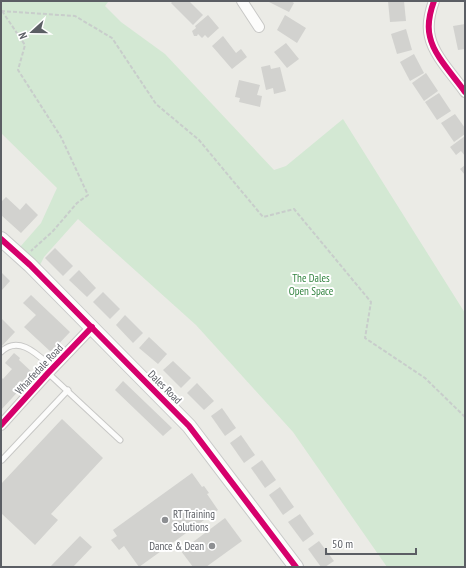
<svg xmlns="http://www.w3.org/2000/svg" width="466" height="568" font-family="'PT Sans Narrow',sans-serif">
	<rect width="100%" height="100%" fill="#ebebe6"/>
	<polygon fill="#d3e8d3" points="3,1 107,1 108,2 105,6 121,22 165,54 274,170 286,166 343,119 465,313 465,567 387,567 293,432 196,325 78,219 44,257 38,269 20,247 41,223 57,188 1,133 1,2"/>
	<g fill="#d2d2cf">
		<polygon points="173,1 189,1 203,15 193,25 171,3"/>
		<polygon points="267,1 291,1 294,3 289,12"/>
		<polygon points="388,1 404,1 406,21 390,22"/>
		<polygon points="208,15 219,28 208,38 205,35 202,38 198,34 197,36 194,36 192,31 196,28 195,26"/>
		<polygon points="285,15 306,28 297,43 277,30"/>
		<polygon points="465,24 465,49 458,50 453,26"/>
		<polygon points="406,29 412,50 397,54 391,34"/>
		<polygon points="223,36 236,53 241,49 247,57 232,69 212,46"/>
		<polygon points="286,43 299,59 287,68 274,52"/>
		<polygon points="414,54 424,73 410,81 400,62"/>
		<polygon points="270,65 271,69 280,67 286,91 274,94 273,88 266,90 261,67"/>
		<polygon points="426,73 438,91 424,101 412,83"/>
		<polygon points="239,80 260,85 257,95 262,96 260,107 239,102 240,98 235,97"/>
		<polygon points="439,93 451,111 437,120 425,102"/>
		<polygon points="455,114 465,128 465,134 454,142 441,123"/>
		<polygon points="465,136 465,156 461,151 456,155 450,147"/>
		<polygon points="465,165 465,175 460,169"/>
		<polygon points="6,197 20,210 26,203 38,215 21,233 1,215 1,202"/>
		<polygon points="55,248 73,266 63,276 45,258"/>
		<polygon points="79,270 96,288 87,297 69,280"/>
		<polygon points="1,272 10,281 2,290 1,289"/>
		<polygon points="103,292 120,309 110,319 93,302"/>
		<polygon points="31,295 70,332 51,352 24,327 36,315 23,303"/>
		<polygon points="125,315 143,333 133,343 116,325"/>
		<polygon points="1,318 15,332 1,347"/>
		<polygon points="149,337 167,354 158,364 139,348"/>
		<polygon points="14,353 20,358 19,360 34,374 1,410 1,377 3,379 12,369 5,363"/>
		<polygon points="173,361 191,378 181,388 163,370"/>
		<polygon points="123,381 172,428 163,436 115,390"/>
		<polygon points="197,383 214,401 204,410 187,393"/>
		<polygon points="222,408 236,428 225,436 211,416"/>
		<polygon points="62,419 103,458 51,514 58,520 35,545 1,513 1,484"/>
		<polygon points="241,435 255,455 244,463 230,443"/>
		<polygon points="262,460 276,480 265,488 251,468"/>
		<polygon points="192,473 202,487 204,486 209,493 207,494 218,510 139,567 124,546 119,550 111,540 117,536 113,530"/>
		<polygon points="280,487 294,507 283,515 269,495"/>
		<polygon points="300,514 314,534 303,542 288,522"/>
		<polygon points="225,518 242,541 206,567 193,567 181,551"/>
		<polygon points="80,536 92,547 73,567 50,567"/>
		<polygon points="319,541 334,561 325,567 321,567 308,549"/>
	</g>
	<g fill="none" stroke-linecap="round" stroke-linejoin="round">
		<g stroke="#c8c8c6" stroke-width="7">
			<g id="lane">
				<path d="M1,352c18,-18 38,4 52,16"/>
				<polyline points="48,373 120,440"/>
				<polyline points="2,460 68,390"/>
			</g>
		</g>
		<g stroke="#c8c8c6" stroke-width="12">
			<g id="street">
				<polyline points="242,1 259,27"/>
				<path d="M434,1c-4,11 -7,25 -4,36 4,19 24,39 35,55"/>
				<polyline points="1,425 48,373 92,327"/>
			</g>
		</g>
		<g stroke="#c8c9c8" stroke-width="16">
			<polyline id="secondary" points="1,239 30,265 189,426 296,567"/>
		</g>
		<g stroke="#c8cdcb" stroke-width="2" stroke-dasharray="4 2" stroke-linecap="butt">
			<polyline points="1,11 75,16 112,38 156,104 199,140 263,217 294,209 371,302 365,338 425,378 465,417"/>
			<polyline points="2,11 25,45 18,70 61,137 88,195 77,203 53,231 31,251"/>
		</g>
		<use href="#lane" stroke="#fcfcfb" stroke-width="5"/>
		<use href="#street" stroke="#fcfcfb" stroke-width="10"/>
		<use href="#secondary" stroke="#fcfcfb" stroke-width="14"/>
		<g stroke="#fff" stroke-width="8">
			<g id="cycleway">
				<path d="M434,1c-4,11 -7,25 -4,36 4,19 24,39 35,55"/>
				<polyline points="1,239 30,265 189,426 296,567"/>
				<polyline points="1,425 48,373 92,327"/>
			</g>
		</g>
		<use href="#cycleway" stroke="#d6006c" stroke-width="6"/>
	</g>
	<g fill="#8d8f92" stroke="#fff" stroke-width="1.5">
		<circle cx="165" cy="520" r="4"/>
		<circle cx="212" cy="546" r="4"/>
	</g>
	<g text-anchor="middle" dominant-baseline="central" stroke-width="4" stroke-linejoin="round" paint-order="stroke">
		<g font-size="11" fill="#338440" stroke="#fff">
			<text x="311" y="278">The Dales<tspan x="311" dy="13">Open Space</tspan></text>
		</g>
		<g font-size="11" fill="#5b5e64" stroke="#fff">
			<text transform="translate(39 369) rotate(-47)">Wharfedale Road</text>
			<text transform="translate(165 387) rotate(45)">Dales Road</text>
		</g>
		<g font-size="11" fill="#5b5e64" stroke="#fff" text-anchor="start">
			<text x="173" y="514">RT Training<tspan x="173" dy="13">Solutions</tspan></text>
			<text x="204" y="546" text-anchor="end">Dance &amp; Dean</text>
		</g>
	</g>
	<rect width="466" height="568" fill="none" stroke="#5b5e64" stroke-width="4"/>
	<g transform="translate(32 32) rotate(249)" stroke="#ffffff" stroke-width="3" paint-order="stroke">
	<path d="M0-3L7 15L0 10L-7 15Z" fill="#5b5e64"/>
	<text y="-6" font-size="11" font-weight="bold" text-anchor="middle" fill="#5b5e64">N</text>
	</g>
	<path d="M326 548v6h90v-6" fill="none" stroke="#5b5e64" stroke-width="2"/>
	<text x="332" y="548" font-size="12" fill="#5b5e64" stroke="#ffffff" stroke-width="3" paint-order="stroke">50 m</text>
</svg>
